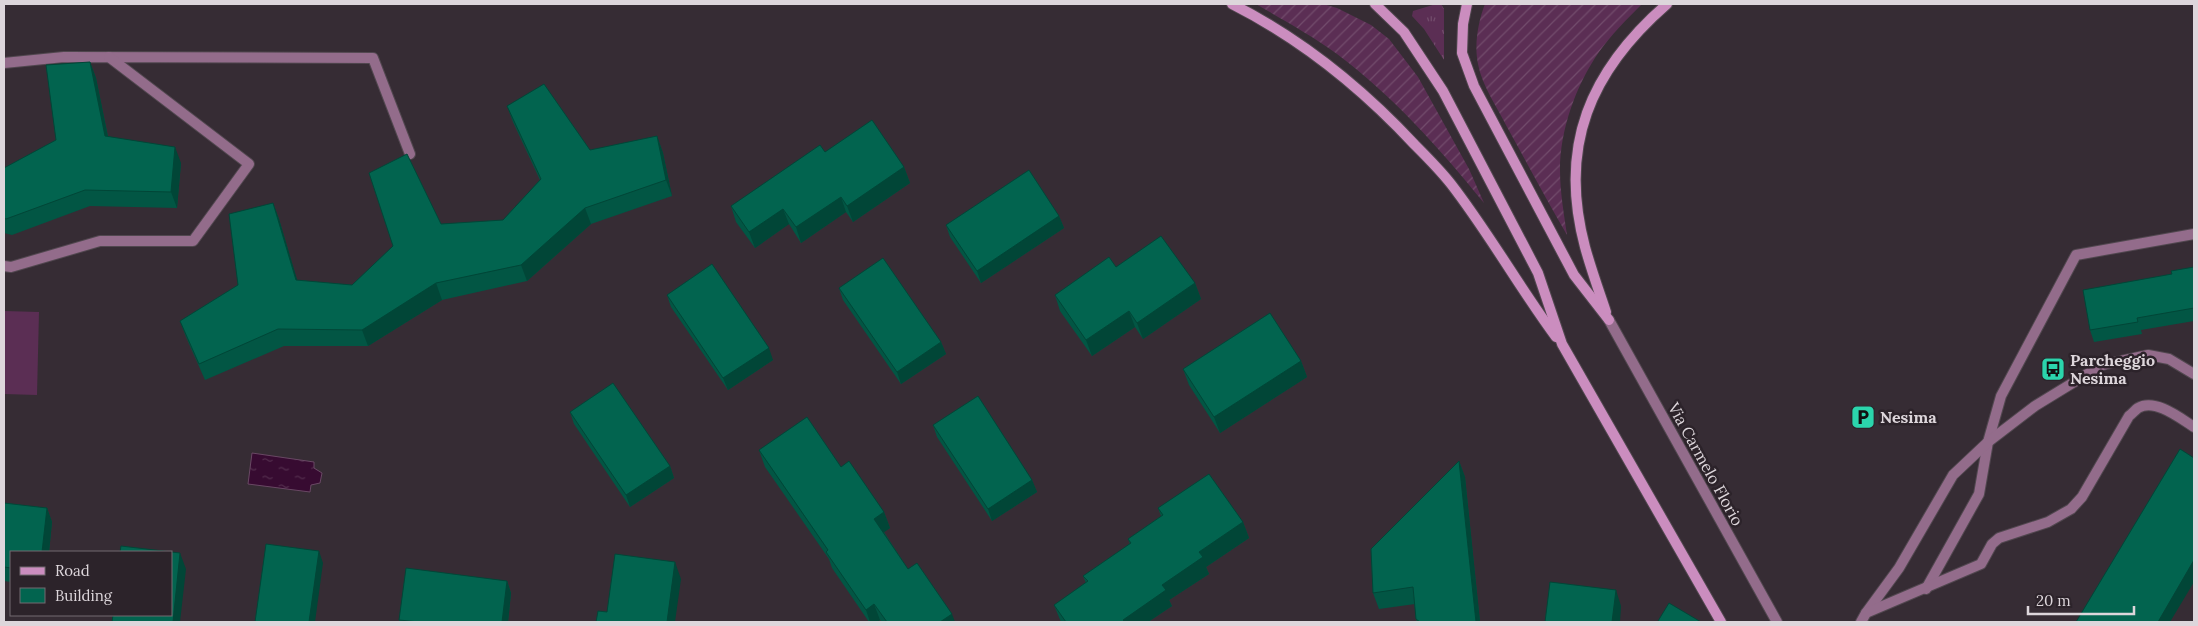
<svg xmlns="http://www.w3.org/2000/svg" width="2198" height="626" font-family="Lora,serif">
	<defs>
		<pattern id="grass-tufts" width="24" height="20" patternUnits="userSpaceOnUse" patternTransform="scale(1.25)"><rect width="24" height="20" fill="#5b2e54"/><path d="M3 7l-1-3M5 7V3M7 7l1-3M15 17l-1-3M17 17v-4M19 17l1-3" fill="none" stroke="#724c6c"/></pattern>
		<pattern id="garden-furrows" width="10" height="10" patternUnits="userSpaceOnUse" patternTransform="scale(1.25)"><rect width="10" height="10" fill="#5b2e54"/><path d="M-1 1l2-2M0 10L10 0M9 11l2-2" fill="none" stroke="#724c6c"/></pattern>
		<pattern id="water-ripples" width="26" height="14" patternUnits="userSpaceOnUse" patternTransform="scale(1.25)"><rect width="26" height="14" fill="#370b31"/><path d="M2 4q2-2 4 0t4 0M15 11q2-2 4 0t4 0" fill="none" stroke="#542e4e"/></pattern>
	</defs>
	<rect width="100%" height="100%" fill="#362c34"/>
	<polygon fill="url(#grass-tufts)" points="1436,4 1441,4 1444,9 1444,60 1424,29 1412,16 1413,11"/>
	<g fill="url(#garden-furrows)">
		<path d="M1256,4h67l14,4 34,17 18,14 29,38 51,92 15,34c-44,-54 -91,-107 -147,-149 -26,-19 -54,-34 -81,-50z"/>
		<path d="M1485,4h157c-15,15 -31,31 -43,48 -23,33 -39,78 -39,118 0,22 4,44 7,65 -21,-36 -40,-72 -60,-108 -10,-20 -25,-41 -29,-63 -4,-19 0,-42 7,-60z"/>
	</g>
	<polygon fill="#5b2e54" points="4,311 39,312 37,395 4,394"/>
	<polygon fill="url(#water-ripples)" stroke="#694864" points="252,453 314,462 314,468 322,473 320,483 311,485 310,492 248,484"/>
	<g fill="none" stroke-linecap="round" stroke-linejoin="round">
		<g stroke="#51474f" stroke-width="12">
			<g id="service">
				<polyline points="4,63 64,57 373,58 410,154"/>
				<polyline points="4,266 11,267 100,241 193,241 249,164 109,57"/>
				<polyline points="1926,589 1979,494 1988,442 2001,396 2076,255 2194,234"/>
				<polyline points="1866,613 1899,568 1953,475 1988,442 2035,406 2102,365 2148,355 2169,359 2194,374"/>
			</g>
		</g>
		<g stroke="#51474f" stroke-width="12">
			<g id="minor">
				<polyline points="1609,320 1777,622"/>
				<path d="M1861,622l5,-9 115,-49 11,-20 7,-6 49,-16 23,-13 11,-12 47,-81c3,-2 6,-6 9,-8 17,-10 42,10 56,19"/>
			</g>
		</g>
		<g stroke="#51474f" stroke-width="12">
			<g id="secondary">
				<path d="M1232,4c71,36 129,83 183,141 12,12 25,25 36,39 38,49 68,103 105,153"/>
				<polyline points="1375,4 1404,32 1443,91 1538,273 1562,344 1721,622"/>
				<polyline points="1467,4 1463,24 1462,53 1474,86 1574,275 1609,320"/>
				<path d="M1606,312c-7,-21 -15,-43 -21,-65 -27,-101 5,-176 82,-243"/>
			</g>
		</g>
		<use href="#service" stroke="#936c8b" stroke-width="10"/>
		<use href="#minor" stroke="#936c8b" stroke-width="10"/>
		<use href="#secondary" stroke="#cb8dbf" stroke-width="10"/>
	</g>
	<g fill="#025644">
		<polygon points="90,62 96,78 108,136 181,163 177,208 90,206 12,235 4,233 4,168 56,140"/>
		<polygon points="507,106 590,150 657,136 663,153 672,196 591,224 527,281 442,300 368,346 284,346 205,380 186,337 180,321 238,285 273,203 279,219 297,280 352,285 503,220 540,180 513,122"/>
		<polygon points="825,152 904,167 910,183 853,222 846,212 801,243 789,224 755,248 736,222 731,206"/>
		<polygon points="1059,216 1064,228 981,283 950,237 946,225"/>
		<polygon points="1116,267 1195,283 1201,299 1143,339 1135,327 1092,356 1060,311 1055,295"/>
		<polygon points="2194,267 2194,321 2141,330 2142,334 2094,342 2090,330 2172,274"/>
		<polygon points="839,288 941,342 946,354 901,384 843,300"/>
		<polygon points="667,295 773,360 728,390 671,307"/>
		<polygon points="1301,361 1307,377 1220,433 1189,385 1183,369"/>
		<polygon points="570,412 670,466 674,478 630,507 574,424"/>
		<polygon points="933,425 1032,480 1037,492 992,521 937,437"/>
		<polygon points="759,450 841,467 884,512 890,528 884,532 908,569 955,622 882,622 880,620 877,622 869,622 832,568 829,559 765,467"/>
		<polygon points="1459,461 1465,477 1480,622 1417,622 1416,619 1415,604 1379,609 1373,593"/>
		<polygon points="4,503 47,508 52,522 49,552 11,552 11,582 4,581"/>
		<polygon points="1158,508 1243,522 1249,538 1206,567 1209,574 1169,600 1172,606 1148,622 1061,622 1054,605 1086,583 1083,576 1130,544 1128,539 1161,516"/>
		<polygon points="507,581 511,593 508,622 400,622 399,620"/>
	</g>
	<g fill="#014637">
		<polygon points="90,62 96,78 111,152 105,136"/>
		<polygon points="657,136 663,153 672,196 666,180"/>
		<polygon points="175,147 181,163 177,208 171,192"/>
		<polygon points="904,167 910,183 853,222 847,206"/>
		<polygon points="841,197 846,212 801,243 796,227"/>
		<polygon points="273,203 279,219 302,296 296,280"/>
		<polygon points="585,208 591,224 527,281 521,265"/>
		<polygon points="783,209 789,224 755,248 749,232"/>
		<polygon points="1059,216 1064,228 981,283 977,271"/>
		<polygon points="436,283 442,300 368,346 362,330"/>
		<polygon points="1195,283 1201,299 1143,339 1137,323"/>
		<polygon points="1129,311 1135,327 1092,356 1086,340"/>
		<polygon points="941,342 946,354 901,384 897,372"/>
		<polygon points="769,348 773,360 728,390 723,378"/>
		<polygon points="1301,361 1307,377 1220,433 1214,417"/>
		<polygon points="1459,461 1465,477 1480,622 1476,622"/>
		<polygon points="670,466 674,478 630,507 626,495"/>
		<polygon points="1032,480 1037,492 992,521 988,509"/>
		<polygon points="47,508 52,522 49,552 42,552"/>
		<polygon points="884,512 890,528 880,535 874,519"/>
		<polygon points="1243,522 1249,538 1206,567 1209,574 1169,600 1172,606 1148,622 1124,622 1123,620 1199,552"/>
		<polygon points="319,551 323,563 315,622 309,622"/>
		<polygon points="180,553 186,569 180,622 173,622"/>
		<polygon points="2194,560 2194,582 2170,622 2158,622"/>
		<polygon points="675,562 681,579 675,622 667,622"/>
		<polygon points="507,581 511,593 508,622 502,622"/>
		<polygon points="1616,590 1621,606 1620,622 1612,622"/>
		<polygon points="874,604 880,620 877,622 870,622 866,610"/>
		<polygon points="952,614 955,622 940,622"/>
	</g>
	<g fill="#02644f" stroke="#014637">
		<polygon points="90,62 105,136 175,147 171,192 85,190 6,219 4,218 4,168 56,140 46,65"/>
		<polygon points="544,84 590,150 657,136 666,180 585,208 521,265 436,283 362,330 278,329 199,364 180,321 238,285 229,214 273,203 296,280 352,285 393,246 369,173 407,154 441,224 503,220 541,179 507,106"/>
		<polygon points="872,120 904,167 847,206 841,197 796,227 783,209 749,232 731,206 820,145 825,152"/>
		<polygon points="1029,170 1059,216 977,271 946,225"/>
		<polygon points="1161,236 1195,283 1137,323 1129,311 1086,340 1055,295 1109,257 1116,267"/>
		<polygon points="883,258 941,342 897,372 839,288"/>
		<polygon points="712,264 769,348 723,378 667,295"/>
		<polygon points="2194,267 2194,308 2137,318 2138,322 2090,330 2083,290 2172,274 2171,271"/>
		<polygon points="1270,313 1301,361 1214,417 1183,369"/>
		<polygon points="613,383 670,466 626,495 570,412"/>
		<polygon points="978,396 1032,480 988,509 933,425"/>
		<polygon points="807,417 841,467 849,461 884,512 874,519 908,569 917,563 952,614 940,622 887,622 874,604 866,610 826,552 828,550 759,450"/>
		<polygon points="2180,449 2194,458 2194,560 2158,622 2076,622"/>
		<polygon points="1459,461 1476,622 1420,622 1416,619 1413,587 1373,593 1371,549"/>
		<polygon points="1209,474 1243,522 1199,552 1203,557 1162,585 1166,590 1123,620 1125,622 1066,622 1054,605 1088,581 1083,576 1131,543 1128,539 1163,515 1158,508"/>
		<polygon points="4,503 47,508 42,552 11,552 11,568 4,567"/>
		<polygon points="266,544 319,551 309,622 255,622"/>
		<polygon points="121,546 180,553 173,622 112,622 113,615 171,615 171,552 120,552"/>
		<polygon points="615,554 675,562 667,622 596,622 598,611 607,612"/>
		<polygon points="406,568 507,581 502,622 419,622 399,620"/>
		<polygon points="1550,582 1616,590 1612,622 1545,622"/>
		<polygon points="1669,603 1701,622 1658,622 1658,621"/>
	</g>
	<defs>
		<g id="bus-square" transform="scale(1.25)"><rect x="-9" y="-9" width="18" height="18" rx="4" fill="#2bd5ac" stroke="#2c232a"/><path d="M-5-6H5V4H4V6H2V4H-2V6H-4V4H-5ZM-3.5-4V0h7V-4ZM-3.5 1.2v1.5H-2V1.2ZM2 1.2v1.5H3.5V1.2Z" fill="#111"/></g>
		<g id="parking-square" transform="scale(1.25)"><rect x="-9" y="-9" width="18" height="18" rx="4" fill="#2bd5ac" stroke="#2c232a"/><path d="M-3.5-5.5H1a3.5 3.5 0 0 1 0 7H-1V5.5H-3.5ZM-1-3.4V-.6H.8a1.4 1.4 0 0 0 0-2.8Z" fill="#111"/></g>
	</defs>
	<g fill-rule="evenodd">
		<use href="#bus-square" x="2053" y="369"/>
		<use href="#parking-square" x="1863" y="417"/>
	</g>
	<g text-anchor="middle" dominant-baseline="central" stroke-width="5" stroke-linejoin="round" paint-order="stroke">
		<g font-size="16" font-weight="bold" fill="#ddd6db" stroke="#2c232a" text-anchor="start">
			<text x="2070" y="360">Parcheggio<tspan x="2070" dy="18">Nesima</tspan></text>
			<text x="1880" y="417">Nesima</text>
		</g>
		<g font-size="16" fill="#ddd6db" stroke="#2c232a">
			<text transform="translate(1706 464) rotate(61)">Via Carmelo Florio</text>
		</g>
	</g>
	<rect width="2198" height="626" fill="none" stroke="#ddd6db" stroke-width="10"/>
	<rect x="10" y="551" width="162" height="65" fill="#2c232a" stroke="#736b71"/>
	<rect x="20" y="567" width="25" height="8" fill="#cb8dbf" stroke="#736b71"/>
	<text x="55" y="576" font-size="15" fill="#ddd6db">Road</text>
	<rect x="20" y="588" width="25" height="15" fill="#02644f" stroke="#736b71"/>
	<text x="55" y="601" font-size="15" fill="#ddd6db">Building</text>
	<path d="M2028 606v8h106v-8" fill="none" stroke="#ddd6db" stroke-width="2.5"/>
	<text x="2036" y="606" font-size="15" fill="#ddd6db" stroke="#2c232a" stroke-width="4" paint-order="stroke">20 m</text>
</svg>
